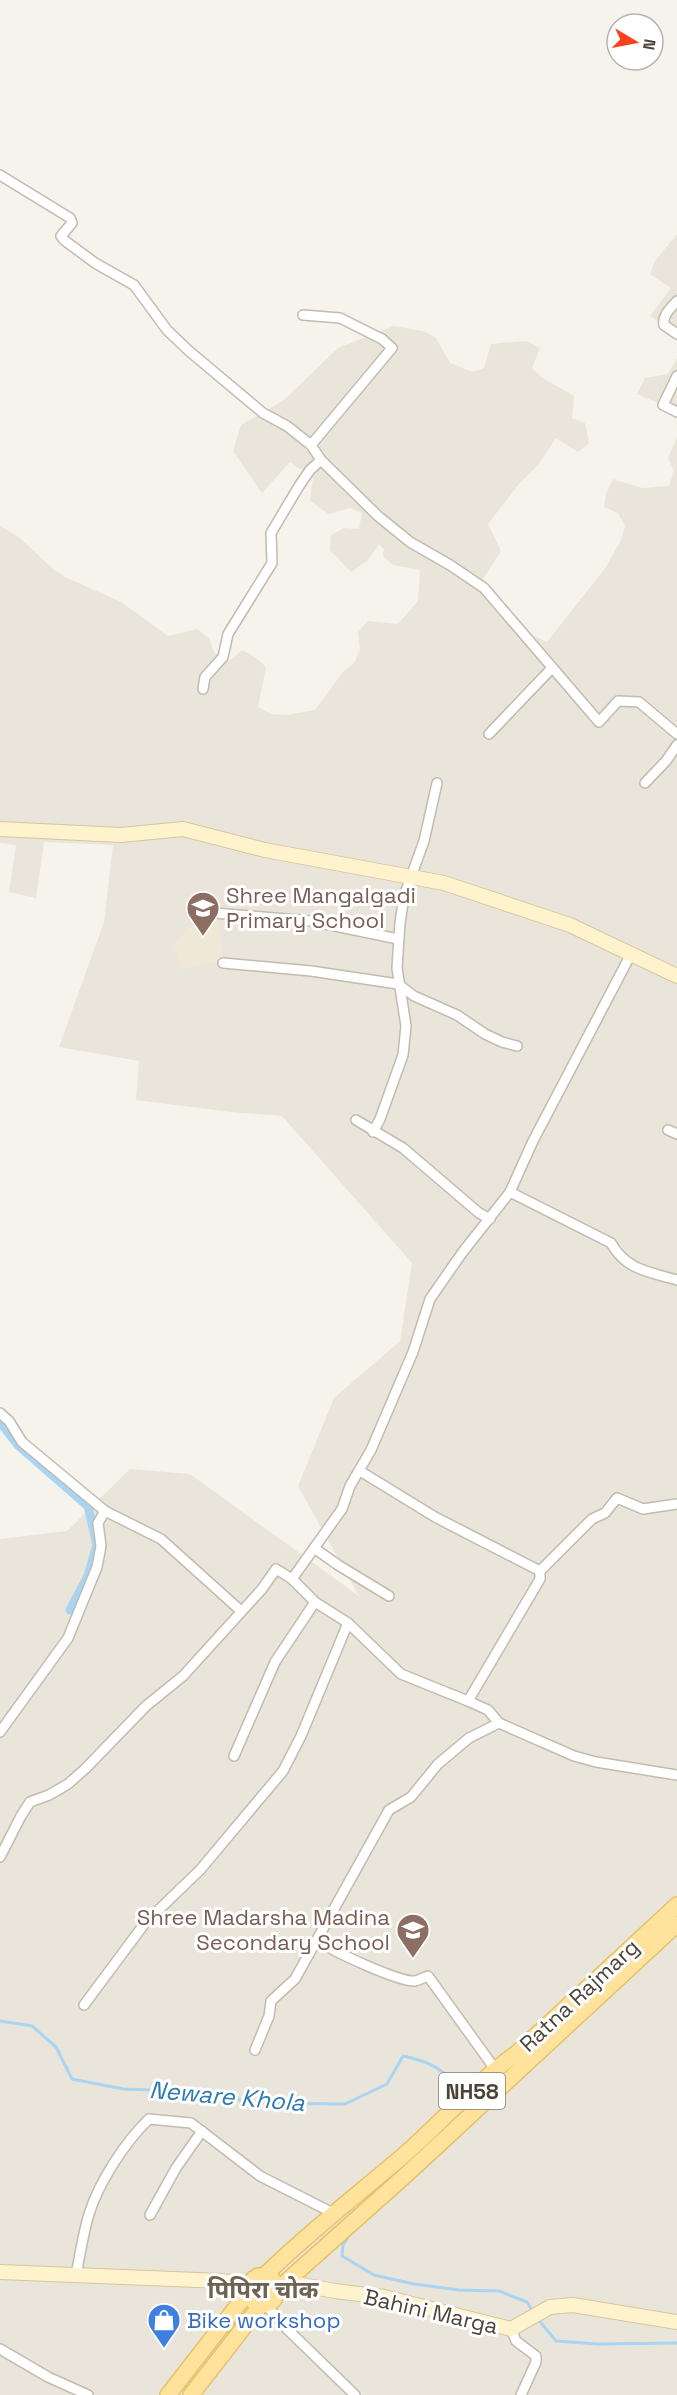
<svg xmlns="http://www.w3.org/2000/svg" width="677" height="2395" font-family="'Space Grotesk','Noto Sans Devanagari',sans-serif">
	<rect width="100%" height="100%" fill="#f6f3ec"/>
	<g fill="#eae5da">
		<polygon points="677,234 677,335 650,316 671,288 650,274 655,261"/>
		<polygon points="394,326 423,331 436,338 450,363 473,372 484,368 491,344 526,341 540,348 532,368 541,377 574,396 572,418 585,423 589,443 578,452 556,438 539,464 518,485 488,524 501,551 483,579 533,635 547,642 606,567 621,540 625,526 618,513 604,507 606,494 613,479 642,488 669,486 674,471 668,458 677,437 677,2395 0,2395 0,1539 67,1531 130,1469 190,1474 359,1596 298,1486 334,1398 400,1341 412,1263 282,1116 231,1112 136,1100 139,1061 59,1047 104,922 113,845 44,842 36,898 9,892 16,845 0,843 0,526 19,537 53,569 65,577 121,602 168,636 197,629 209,638 214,652 227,660 231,660 242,650 255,657 266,667 258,707 271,714 286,715 315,710 342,673 354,663 360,650 358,632 368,621 398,624 418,601 420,570 393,565 383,556 384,549 379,544 367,561 351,572 330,550 331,535 344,528 359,529 362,513 350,508 329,514 321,509 310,500 313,478 290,462 262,493 233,451 241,425 284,400 338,348"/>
		<polygon points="677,358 677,418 658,403 637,394 645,378 668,374"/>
	</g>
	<polygon fill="#efe8d6" points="218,916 223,959 181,969 174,946 186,929"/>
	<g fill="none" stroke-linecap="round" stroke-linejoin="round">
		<g stroke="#a9d4f2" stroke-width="3">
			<path d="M0,2021l32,5 24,21 16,32 51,10 89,3 38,11 95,1 42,-20 16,-28c22,4 35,11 52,26"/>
			<polyline points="420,2172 461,2134"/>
			<polyline points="350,2234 343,2245 342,2256 374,2275 414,2284 459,2290 499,2291 527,2302 533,2312"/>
			<polyline points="537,2318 556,2341 598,2344 677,2343"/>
		</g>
		<polyline stroke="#a9d4f2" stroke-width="9" points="0,1422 18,1445 88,1506 97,1545 88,1576 70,1610"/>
		<g stroke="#c2bbae" stroke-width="12">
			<g id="street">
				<polyline points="0,175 70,218 72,223 61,236 64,240 95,263 134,285 167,330 189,351 263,413 287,426 311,445 321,460 378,516 410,542 450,565 484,588 599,722 618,701 639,702 677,734"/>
				<path d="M677,301c-6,7 -15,14 -13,24l13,9"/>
				<polyline points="303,315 340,318 382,339 392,348 311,445"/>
				<polyline points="677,376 663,405 677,412"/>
				<polyline points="203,689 205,677 223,657 228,634 272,563 271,533 299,486 310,470 321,460"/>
				<polyline points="489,734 552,668"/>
				<polyline points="645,783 666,761 677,745"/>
				<polyline points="215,913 311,921 398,939"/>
				<polyline points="631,954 533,1141 510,1192 462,1253 430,1299 413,1352 371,1450 350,1486 342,1509 292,1579 315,1602 348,1623 401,1674 468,1701 488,1710 499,1723 574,1756 596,1762 677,1775"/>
				<polyline points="223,963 311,971 398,984 414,996 457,1015 485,1034 502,1042 517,1046"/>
				<polyline points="356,1120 403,1148 479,1213 490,1219"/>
				<polyline points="668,1130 677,1134"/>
				<polyline points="373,1132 380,1119 403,1055 406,1026 397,968 400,923 404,896 424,841 437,783"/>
				<path d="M510,1192l101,51c15,27 38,29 66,37"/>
				<polyline points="0,1413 9,1421 22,1442 105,1511 161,1539 241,1611"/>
				<polyline points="360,1471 435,1517 540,1571 592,1519 605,1513 617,1498 643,1509 677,1504"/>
				<polyline points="314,1548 338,1565 389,1596"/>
				<polyline points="468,1701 540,1579 540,1571"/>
				<polyline points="0,1732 68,1638 97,1567 101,1546 98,1523 105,1511"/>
				<polyline points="234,1756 275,1662 315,1602"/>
				<polyline points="0,1857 21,1816 30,1802 49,1795 68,1784 85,1769 146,1706 183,1676 262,1589 276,1569 292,1579"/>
				<path d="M318,1940c13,11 81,42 97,41 4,-1 10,-4 13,-5l67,93"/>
				<polyline points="84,2005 145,1923 200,1870 283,1771 301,1736 348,1623"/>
				<polyline points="255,2050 269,2016 271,2001 295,1979 389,1810 411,1797 438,1764 469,1738 499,1723"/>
				<polyline points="150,2215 176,2168 202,2131"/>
				<path d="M76,2275c4,-20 7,-41 13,-61 10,-32 36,-72 60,-95l42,4 69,53 73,37"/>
				<polyline points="266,2305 287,2329 355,2395"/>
				<polyline points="511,2329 516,2341 536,2356 536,2362 521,2395"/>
				<polyline points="0,2349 48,2377 88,2395"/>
			</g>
		</g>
		<g stroke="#d6c79b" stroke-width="16">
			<g id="secondary">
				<polyline points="0,829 121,835 183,829 265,850 444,883 570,925 677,976"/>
				<polyline points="0,2272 222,2281 249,2285"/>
				<polyline points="286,2282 335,2291 384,2297 511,2329 550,2307 573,2305 677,2322"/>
			</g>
		</g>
		<g stroke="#e6c16a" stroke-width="18">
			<g id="primary">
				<path d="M265,2275c44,-43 92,-80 139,-120 38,-33 71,-72 113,-102l160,-148"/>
				<path d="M278,2289l-7,-12 -13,-1c-11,6 -13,17 -3,27 12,5 21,-1 23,-14l130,-116 269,-249"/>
				<polyline points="168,2395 248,2292"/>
				<polyline points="191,2395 261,2305"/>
			</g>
		</g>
		<use href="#street" stroke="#fff" stroke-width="9"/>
		<use href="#secondary" stroke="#fff3cd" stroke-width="14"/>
		<use href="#primary" stroke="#ffe39c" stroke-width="15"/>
	</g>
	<defs>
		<g id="school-pin" transform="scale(1.725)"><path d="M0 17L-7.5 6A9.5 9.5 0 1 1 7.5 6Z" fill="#8d6e63" stroke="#fff"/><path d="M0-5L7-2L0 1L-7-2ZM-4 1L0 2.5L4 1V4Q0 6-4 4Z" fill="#fff"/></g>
		<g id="shop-pin" transform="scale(1.725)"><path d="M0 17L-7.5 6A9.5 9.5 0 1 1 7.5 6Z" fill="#3f7fe0" stroke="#fff"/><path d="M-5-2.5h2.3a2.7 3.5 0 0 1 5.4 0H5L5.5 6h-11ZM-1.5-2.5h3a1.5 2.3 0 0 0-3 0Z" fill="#fff"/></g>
	</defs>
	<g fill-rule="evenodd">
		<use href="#school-pin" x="203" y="908"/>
		<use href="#school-pin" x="413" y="1930"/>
		<use href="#shop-pin" x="164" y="2320"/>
	</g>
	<g text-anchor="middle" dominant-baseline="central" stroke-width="6" stroke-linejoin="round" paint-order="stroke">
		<rect fill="#fff" stroke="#817c74" stroke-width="1.5" x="439" y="2073" width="66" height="36" rx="4.5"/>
		<g font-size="21" font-weight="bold" fill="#4b4439">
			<text x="472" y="2091">NH58</text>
		</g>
		<g font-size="22" fill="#785e54" stroke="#fff" text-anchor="start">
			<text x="226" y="895">Shree Mangalgadi<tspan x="226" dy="25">Primary School</tspan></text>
			<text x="390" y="1917" text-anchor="end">Shree Madarsha Madina<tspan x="390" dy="25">Secondary School</tspan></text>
		</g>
		<g font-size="22" fill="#4b4439" stroke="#fff">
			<text transform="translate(579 1995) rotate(-43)">Ratna Rajmarg</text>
			<text transform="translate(431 2311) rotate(13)">Bahini Marga</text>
		</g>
		<g font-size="22" fill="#366cbe" stroke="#fff" text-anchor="start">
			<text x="187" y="2320">Bike workshop</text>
		</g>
		<g font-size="24" font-style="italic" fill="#2e7ab2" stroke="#fff">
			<text transform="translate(227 2096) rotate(5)">Neware Khola</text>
		</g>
		<g font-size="24" font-weight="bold" fill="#6e6250" stroke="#fff">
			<text x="263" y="2289">पिपिरा चोक</text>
		</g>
	</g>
	<g transform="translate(635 42) rotate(100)"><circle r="28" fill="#ffffff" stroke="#b7b4b0" stroke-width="1.5"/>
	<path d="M0-4.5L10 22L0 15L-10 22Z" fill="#fc3f1d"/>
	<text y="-9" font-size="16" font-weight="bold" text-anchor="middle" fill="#4b4439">N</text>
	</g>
</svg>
